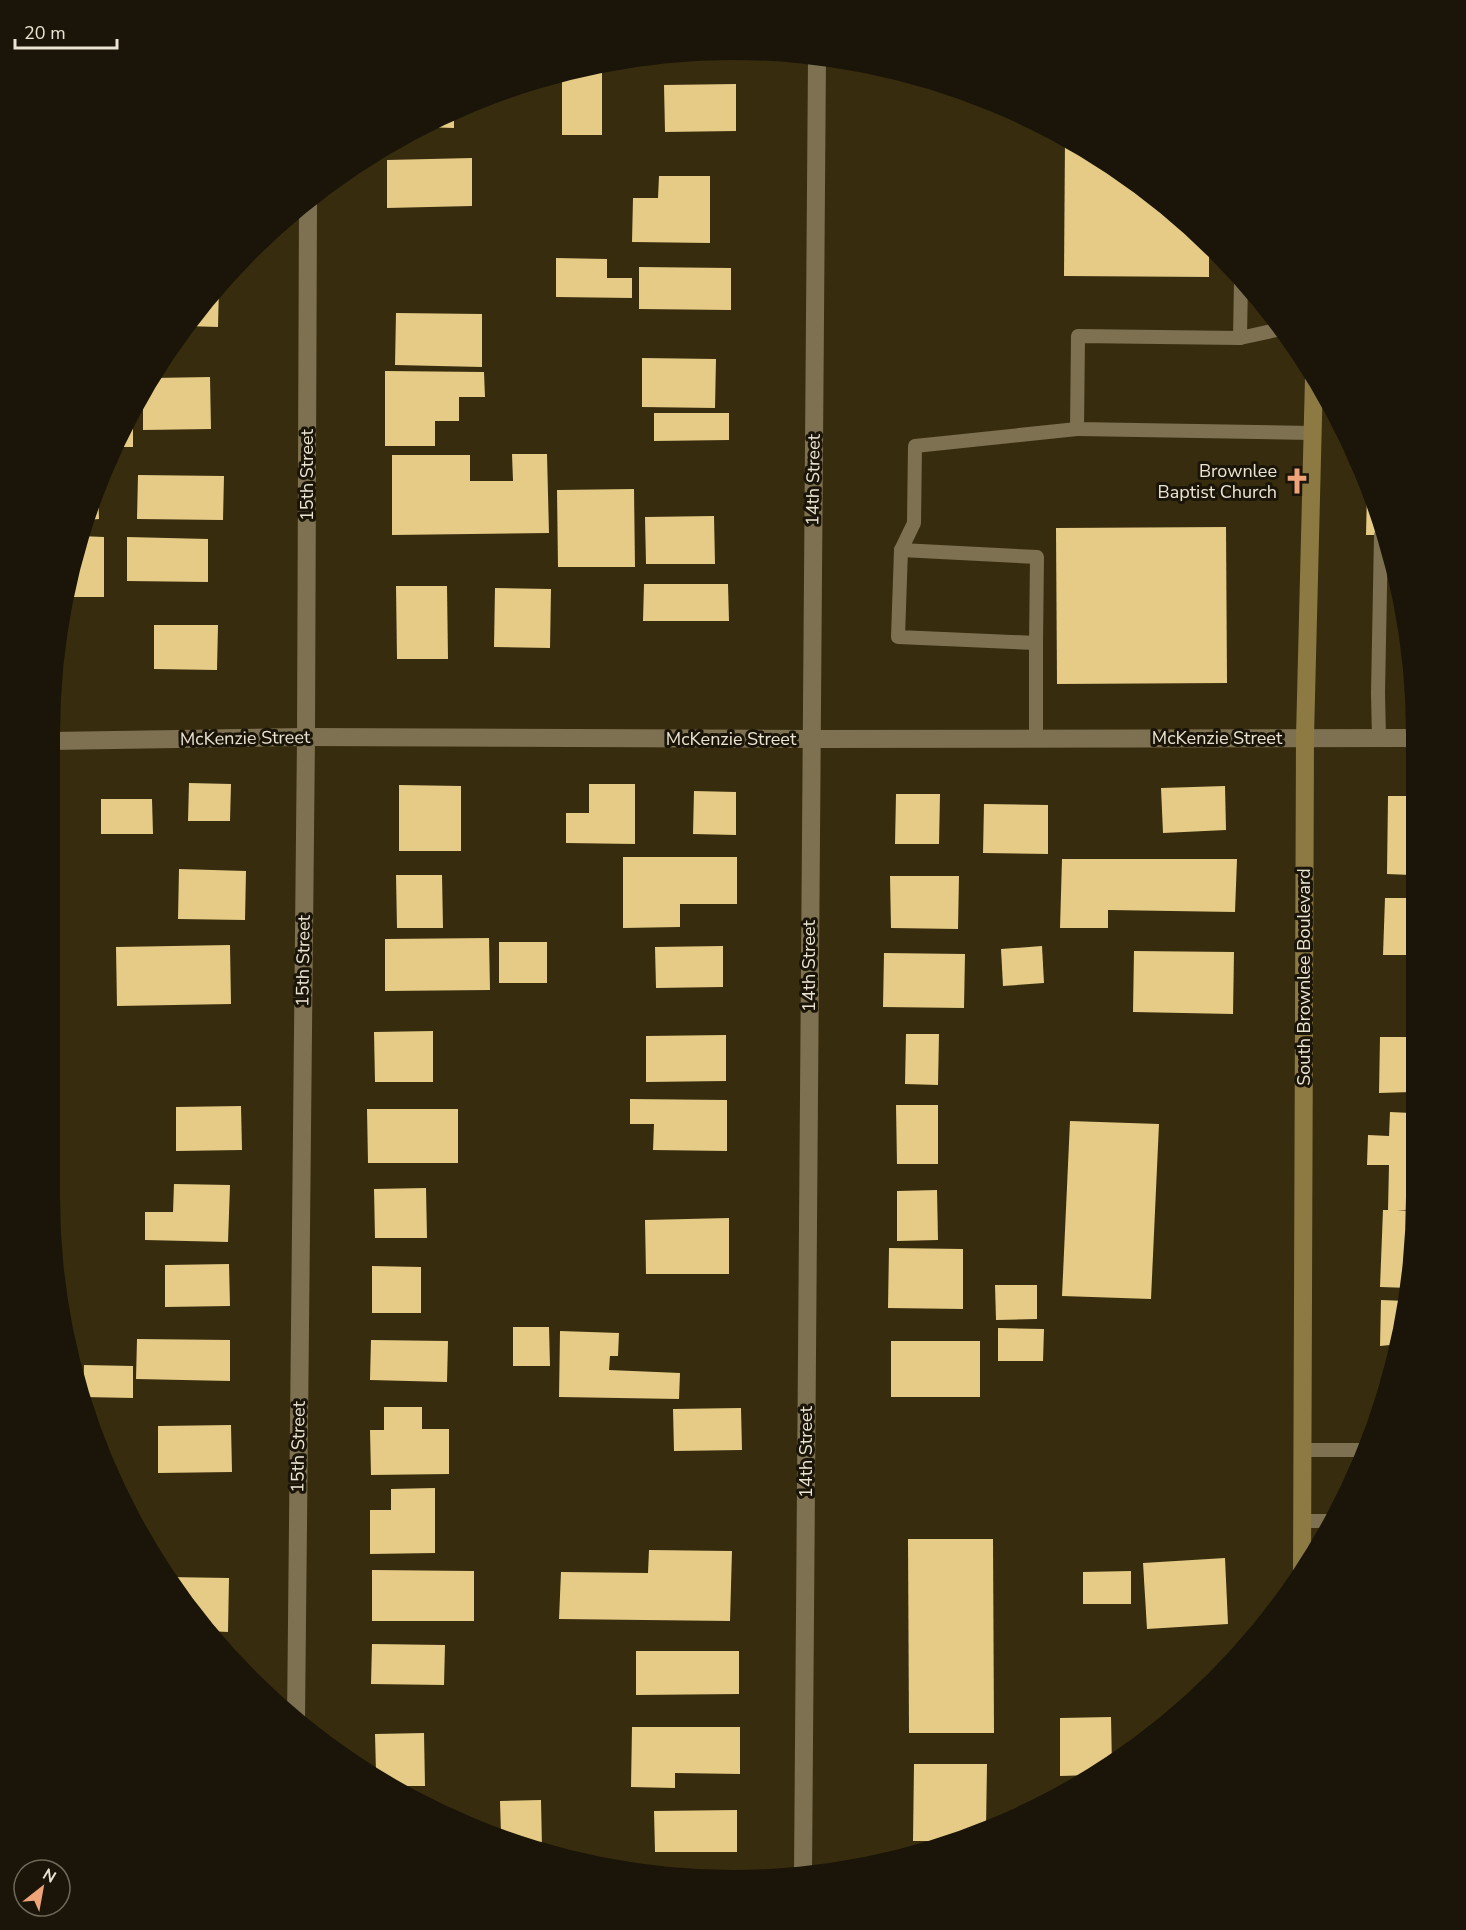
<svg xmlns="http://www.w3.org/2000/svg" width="1466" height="1930" font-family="'Nunito Sans',sans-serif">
	<rect width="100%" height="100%" fill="#372c0e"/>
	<g fill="#e5cb85">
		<polygon points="593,65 602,65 602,135 562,135 562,74"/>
		<polygon points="736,84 736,131 665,132 664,85"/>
		<polygon points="454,111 454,128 423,127"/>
		<polygon points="1065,139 1112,165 1209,244 1209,277 1064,276"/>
		<polygon points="472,158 472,206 387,208 387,160"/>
		<polygon points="659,176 710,176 710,243 632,242 633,198 658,198"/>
		<polygon points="556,258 607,259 607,278 632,278 632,298 556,297"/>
		<polygon points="639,267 731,268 731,310 639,309"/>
		<polygon points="219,285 218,327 185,326 191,317"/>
		<polygon points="396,313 482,314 482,367 395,365"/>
		<polygon points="642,358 716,359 715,408 642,407"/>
		<polygon points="385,371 484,372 485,397 459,397 459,421 435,421 435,446 385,446"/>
		<polygon points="210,377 211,429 143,430 143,394 153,378"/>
		<polygon points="654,413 729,413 729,440 654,441"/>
		<polygon points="129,417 133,417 133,447 114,447 120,430"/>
		<polygon points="512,454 547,454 549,533 392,535 392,455 470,455 470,481 513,481"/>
		<polygon points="138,475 224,476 223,520 137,519"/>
		<polygon points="98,489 99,519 87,520"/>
		<polygon points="634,489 635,567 558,567 557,490"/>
		<polygon points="1367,492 1370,492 1380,513 1385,535 1366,535"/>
		<polygon points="714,516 715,564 646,564 645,517"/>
		<polygon points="1226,527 1227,683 1057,684 1056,528"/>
		<polygon points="80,536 104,537 104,597 68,597 73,556"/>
		<polygon points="127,537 208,539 208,582 127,581"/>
		<polygon points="644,584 728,584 729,621 643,621"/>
		<polygon points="396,586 447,586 448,659 397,659"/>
		<polygon points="495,588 551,589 550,648 494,647"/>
		<polygon points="154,625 218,625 217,670 154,669"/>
		<polygon points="189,783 231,784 230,821 188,821"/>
		<polygon points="589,784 635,784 635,844 566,843 566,813 589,813"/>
		<polygon points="399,785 461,786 461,851 399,851"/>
		<polygon points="1225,786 1226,830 1163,833 1161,788"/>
		<polygon points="694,791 736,792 736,835 693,834"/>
		<polygon points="896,794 940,794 939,844 895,844"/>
		<polygon points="1388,796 1411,796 1411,875 1387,874"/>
		<polygon points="101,799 152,799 153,834 101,834"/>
		<polygon points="984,804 1048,805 1048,854 983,853"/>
		<polygon points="623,857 737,857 737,904 680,904 680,927 623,928"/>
		<polygon points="1062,859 1237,859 1235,912 1108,910 1108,928 1060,928"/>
		<polygon points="179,869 246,871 245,920 178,919"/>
		<polygon points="396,875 442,875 443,928 397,928"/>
		<polygon points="890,876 959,876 958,929 891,928"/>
		<polygon points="1385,898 1411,898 1411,955 1383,955"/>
		<polygon points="489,938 490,990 385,991 385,939"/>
		<rect x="499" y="942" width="48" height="41"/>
		<polygon points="230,945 231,1004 117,1006 116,947"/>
		<polygon points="723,946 723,987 656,988 655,947"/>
		<polygon points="1042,946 1044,983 1003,986 1001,949"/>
		<polygon points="1134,951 1234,952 1233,1014 1133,1012"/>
		<polygon points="884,953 965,954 964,1008 883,1007"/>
		<polygon points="433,1031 433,1082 375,1082 374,1032"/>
		<polygon points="906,1034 939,1034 938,1085 905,1084"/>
		<polygon points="726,1035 726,1081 646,1082 646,1036"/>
		<polygon points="1380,1037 1411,1037 1411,1092 1379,1093"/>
		<polygon points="630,1099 727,1100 727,1151 653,1150 654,1124 630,1124"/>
		<polygon points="896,1105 938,1105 938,1164 897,1164"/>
		<polygon points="241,1106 242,1150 176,1151 176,1107"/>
		<polygon points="367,1109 458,1109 458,1163 368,1163"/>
		<polygon points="1390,1112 1411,1113 1411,1210 1397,1210 1411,1211 1410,1288 1380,1287 1383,1210 1388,1210 1389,1165 1367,1165 1368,1135 1389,1136"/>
		<polygon points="1070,1121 1159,1124 1151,1299 1062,1296"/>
		<polygon points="174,1184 230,1185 228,1242 145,1240 145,1212 173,1212"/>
		<polygon points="426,1188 427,1238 375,1238 374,1189"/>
		<polygon points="937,1190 938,1240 897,1241 897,1191"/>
		<polygon points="729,1218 729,1274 646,1274 645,1220"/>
		<polygon points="889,1248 963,1249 963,1309 888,1308"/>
		<polygon points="229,1264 230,1306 165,1307 165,1265"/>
		<polygon points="372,1266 421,1267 421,1313 372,1313"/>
		<polygon points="995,1285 1037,1285 1037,1319 996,1320"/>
		<polygon points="1381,1300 1407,1301 1390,1374 1390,1345 1380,1346"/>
		<polygon points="513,1327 549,1327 550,1366 513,1366"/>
		<polygon points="998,1328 1044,1329 1043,1361 998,1361"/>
		<polygon points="560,1331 619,1333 618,1356 610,1356 609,1370 680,1373 679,1399 559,1397"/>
		<polygon points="137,1339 230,1340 230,1381 136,1379"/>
		<polygon points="371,1340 448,1341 447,1382 370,1380"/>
		<rect x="891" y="1341" width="89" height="56"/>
		<polygon points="84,1365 133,1366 133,1398 83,1397"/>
		<polygon points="384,1407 422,1407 422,1429 449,1429 449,1474 371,1475 370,1430 384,1430"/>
		<polygon points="741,1408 742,1450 674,1451 673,1409"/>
		<polygon points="231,1425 232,1472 158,1473 158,1426"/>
		<polygon points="435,1488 435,1553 370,1554 370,1510 391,1510 391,1489"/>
		<polygon points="908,1539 993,1539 994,1733 909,1733"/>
		<polygon points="649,1550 732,1551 730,1621 559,1619 561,1572 648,1573"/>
		<polygon points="1225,1558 1228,1624 1147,1629 1143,1563"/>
		<polygon points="372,1570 474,1571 474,1621 372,1621"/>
		<polygon points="1131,1571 1131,1604 1083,1604 1083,1572"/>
		<polygon points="167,1577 229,1578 228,1632 208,1631 191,1613"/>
		<polygon points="372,1644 445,1645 444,1685 371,1684"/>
		<polygon points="636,1651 739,1651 739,1694 636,1695"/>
		<polygon points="1111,1717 1112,1766 1093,1775 1060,1776 1060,1718"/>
		<polygon points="632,1727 740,1727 740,1774 675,1773 675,1788 631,1787"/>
		<polygon points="424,1733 425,1786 395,1786 376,1773 375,1734"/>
		<polygon points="914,1764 987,1764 986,1828 959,1841 913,1841"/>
		<polygon points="541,1800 542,1848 501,1834 500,1801"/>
		<polygon points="421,1804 437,1804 437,1812 430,1810"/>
		<polygon points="737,1810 737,1852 655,1852 654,1811"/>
	</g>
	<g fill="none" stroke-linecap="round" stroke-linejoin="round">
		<g stroke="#7d7151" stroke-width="14">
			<polyline points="1281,329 1240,338 1078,336 1077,429 1312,433"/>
			<polyline points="1240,338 1241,280"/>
			<polyline points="901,550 1037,557 1036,643"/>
			<polyline points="1036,738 1036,643 898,637 901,550 914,523 915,446 1077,429"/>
			<polyline points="1379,738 1378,693 1381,535"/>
			<polyline points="1303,1450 1364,1450"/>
			<polyline points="1302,1521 1329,1521"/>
		</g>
		<g stroke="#7d7151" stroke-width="18">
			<polyline points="51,741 306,737 811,739 1411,738"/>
			<polyline points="296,1720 306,737 308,202"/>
			<polyline points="803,1874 817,58"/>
		</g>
		<polyline stroke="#8d7a43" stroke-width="18" points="1302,1575 1305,737 1314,378"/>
	</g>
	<defs>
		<g id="church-bare" transform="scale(2.07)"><path d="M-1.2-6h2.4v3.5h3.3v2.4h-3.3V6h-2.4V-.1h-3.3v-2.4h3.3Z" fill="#efa378" stroke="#1a1508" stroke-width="2.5" paint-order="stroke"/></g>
	</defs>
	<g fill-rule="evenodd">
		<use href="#church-bare" x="1297" y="481"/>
	</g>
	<g text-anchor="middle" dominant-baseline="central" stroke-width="6" stroke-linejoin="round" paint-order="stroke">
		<g font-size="18" fill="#ebe4d3" stroke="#1a1508" text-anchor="end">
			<text x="1277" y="471">Brownlee<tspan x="1277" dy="21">Baptist Church</tspan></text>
		</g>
		<g font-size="18" fill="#ebe4d3" stroke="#1a1508">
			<text transform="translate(307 475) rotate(-90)">15th Street</text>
			<text transform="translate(813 480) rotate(-89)">14th Street</text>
			<text transform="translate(245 738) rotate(-1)">McKenzie Street</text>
			<text x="1217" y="738">McKenzie Street</text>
			<text x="731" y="739">McKenzie Street</text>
			<text transform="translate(303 961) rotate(-89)">15th Street</text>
			<text transform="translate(809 966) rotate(-90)">14th Street</text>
			<text transform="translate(1304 977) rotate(-90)">South Brownlee Boulevard</text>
			<text transform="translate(298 1447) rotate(-89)">15th Street</text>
			<text transform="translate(806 1452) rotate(-90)">14th Street</text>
		</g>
	</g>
	<path d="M0 0H1466V1930H0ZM733 60H733A673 673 0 0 1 1406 733V1197A673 673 0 0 1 733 1870H733A673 673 0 0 1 60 1197V733A673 673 0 0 1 733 60Z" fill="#1a1508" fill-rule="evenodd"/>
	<g transform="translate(42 1888) rotate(31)"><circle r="28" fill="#1a1508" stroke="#6e6859" stroke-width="1.5"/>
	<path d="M0-4.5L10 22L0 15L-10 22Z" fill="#efa378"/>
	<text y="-9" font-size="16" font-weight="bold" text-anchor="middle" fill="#ebe4d3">N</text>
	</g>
	<path d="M15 39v9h102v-9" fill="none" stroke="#ebe4d3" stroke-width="3"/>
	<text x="24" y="39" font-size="18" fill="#ebe4d3" stroke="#1a1508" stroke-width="4.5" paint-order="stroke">20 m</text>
</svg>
